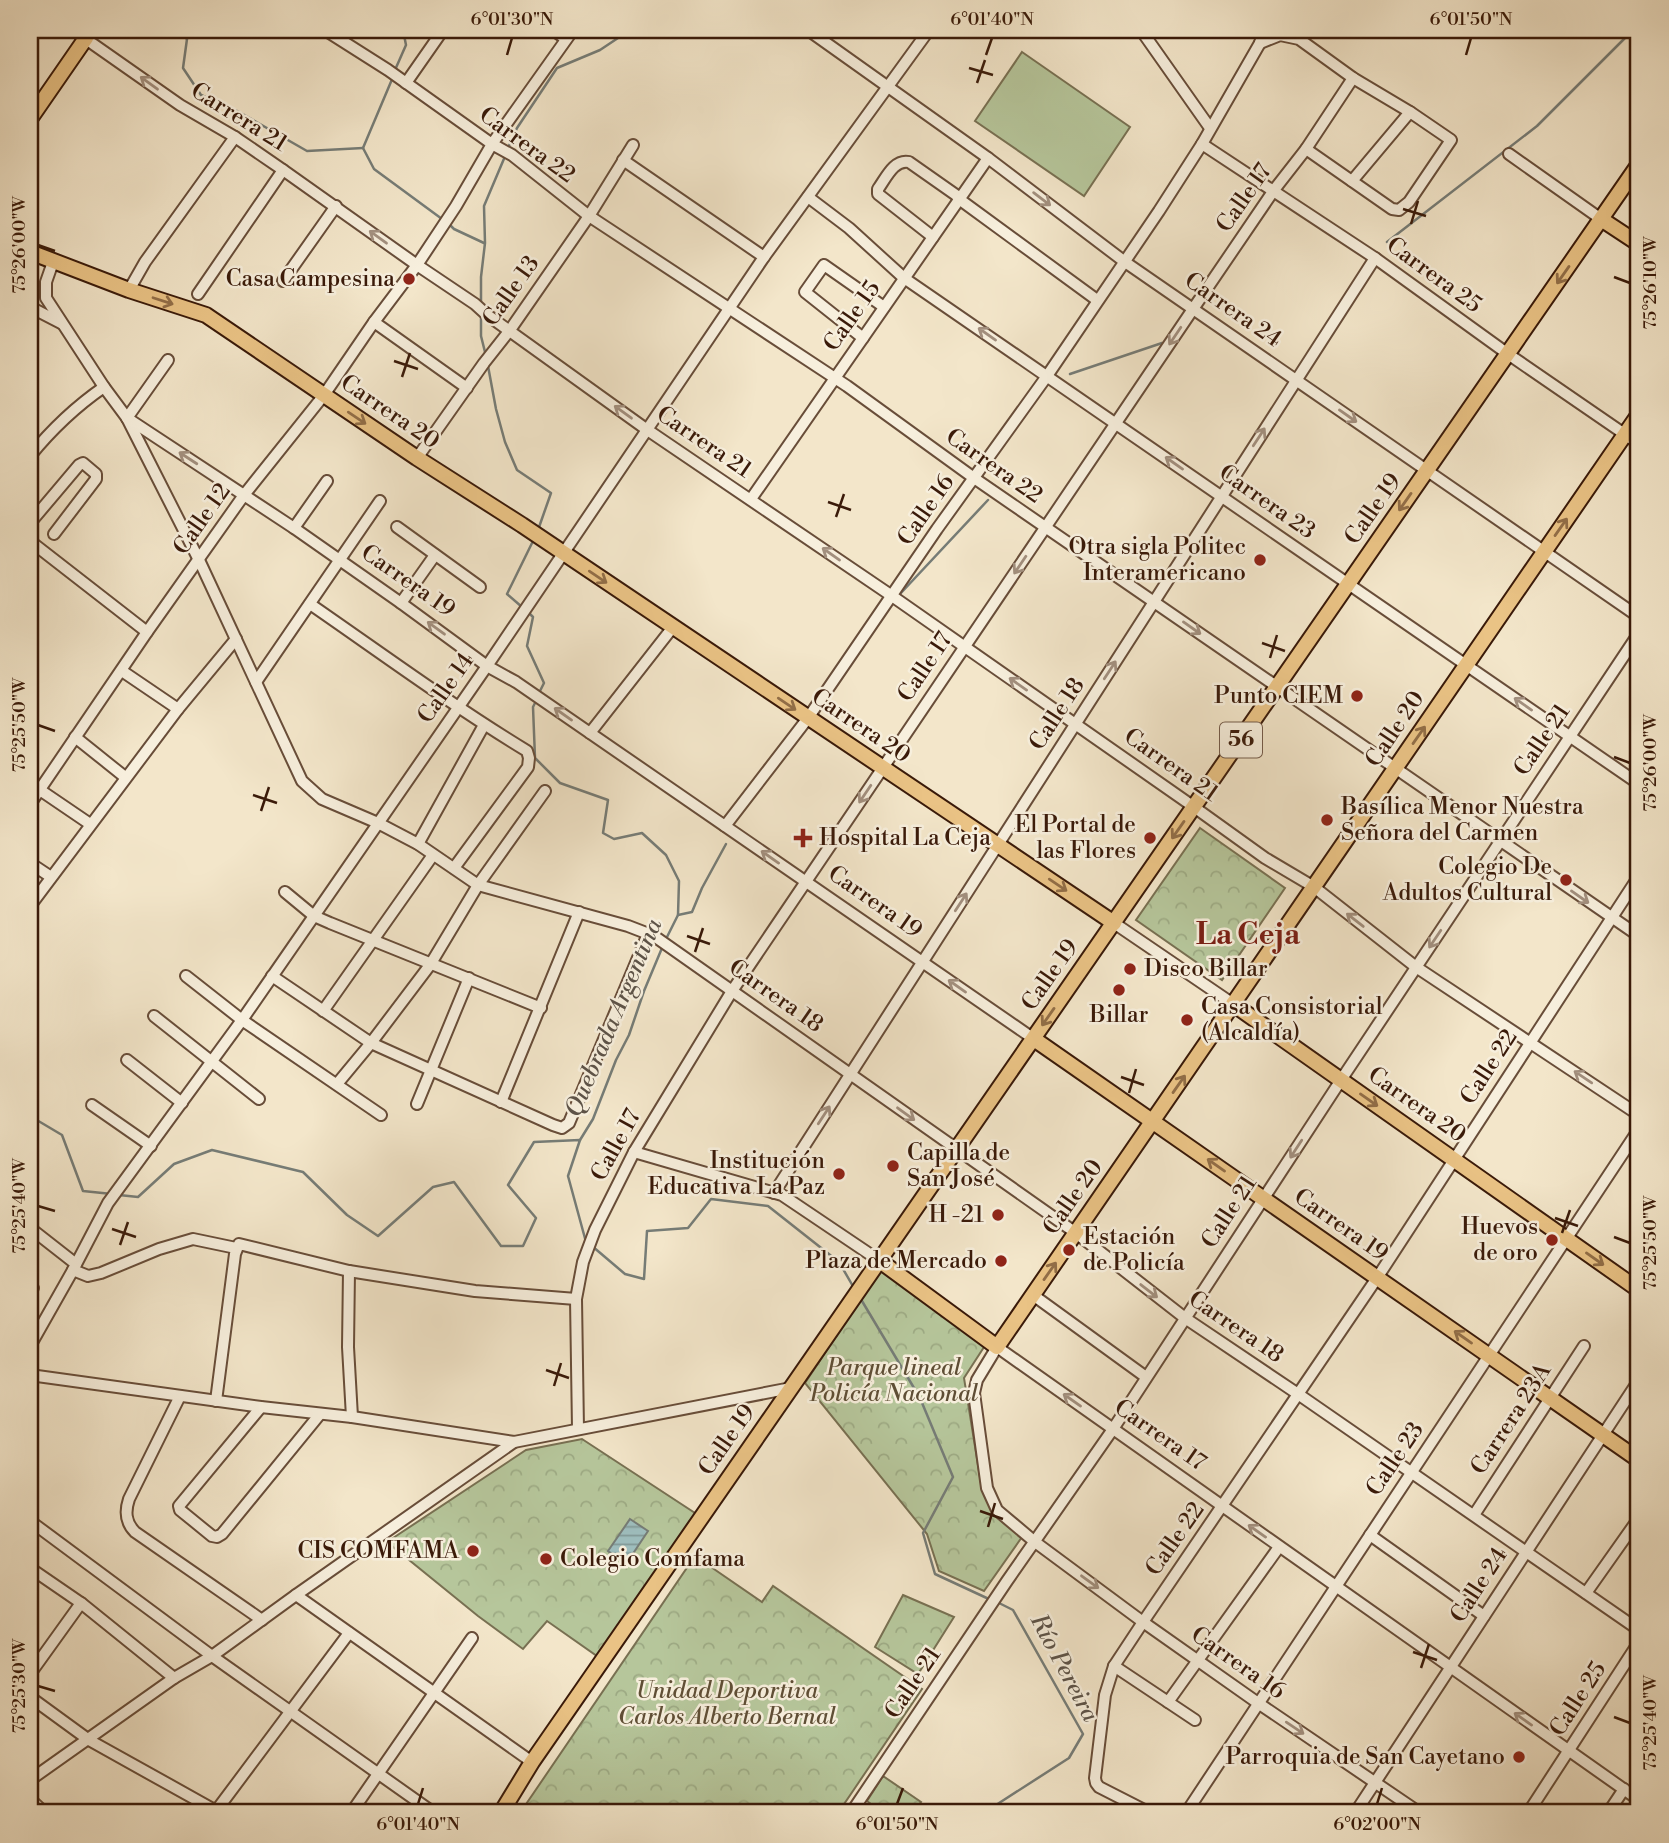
<svg xmlns="http://www.w3.org/2000/svg" width="1669" height="1843" font-family="'Libre Bodoni',serif">
	<defs>
		<pattern id="forest-crowns" width="20" height="18" patternUnits="userSpaceOnUse" patternTransform="scale(1.75)"><rect width="20" height="18" fill="#b6c69b"/><path d="M2 6a3 3 0 1 1 6 0M12 15a3 3 0 1 1 6 0" fill="none" stroke="#9daa84"/></pattern>
		<pattern id="water-rules" width="6" height="5" patternUnits="userSpaceOnUse" patternTransform="scale(1.75)"><rect width="6" height="5" fill="#9ebebe"/><path d="M0 2.5h6" fill="none" stroke="#829a99"/></pattern>
	</defs>
	<rect width="100%" height="100%" fill="#f3e6ca"/>
	<filter id="stains"><feTurbulence type="fractalNoise" baseFrequency=".00286" numOctaves="4"/><feColorMatrix values="0 0 0 0 .2 0 0 0 0 .09 0 0 0 0 .02 0 0 0 .5 -.17"/></filter>
	<radialGradient id="worn" r=".72"><stop offset=".6" stop-color="#630" stop-opacity="0"/><stop offset="1" stop-color="#630" stop-opacity=".3"/></radialGradient>
	<polygon fill="#b6c69b" stroke="#787052" stroke-width="2" points="1022,52 1130,127 1084,196 975,121"/>
	<g fill="url(#forest-crowns)" stroke="#787052" stroke-width="2">
		<polygon points="1200,828 1285,888 1222,980 1136,920"/>
		<polygon points="883,1266 986,1344 964,1378 981,1484 994,1512 1022,1537 984,1591 939,1571 927,1534 805,1383"/>
		<polygon points="582,1439 698,1515 597,1656 547,1621 523,1649 478,1616 387,1542 526,1450"/>
		<polygon points="695,1556 762,1602 773,1586 922,1689 838,1813 520,1813"/>
		<polygon points="903,1595 954,1617 918,1674 875,1647"/>
		<polygon points="883,1776 921,1802 913,1813 883,1813 867,1801"/>
	</g>
	<polygon fill="url(#water-rules)" stroke="#767c76" stroke-width="2" points="630,1519 648,1531 626,1564 608,1551"/>
	<g fill="none" stroke-linecap="round" stroke-linejoin="round">
		<g stroke="#767c76" stroke-width="2.5">
			<polyline points="177,30 187,39 183,68 201,95 239,112 307,151 363,148"/>
			<polyline points="395,70 406,45 403,30"/>
			<polyline points="363,148 374,169 442,219"/>
			<polyline points="363,148 393,77"/>
			<polyline points="508,148 517,128 557,68 600,50 630,30"/>
			<polyline points="448,223 454,229 484,243"/>
			<polyline points="1387,242 1537,126 1633,30"/>
			<polyline points="481,304 481,277 485,243 484,206 506,154"/>
			<polyline points="481,314 481,336 486,356"/>
			<polyline points="488,366 496,409 505,442 517,470 551,493 538,530"/>
			<polyline points="1070,374 1162,343"/>
			<polyline points="900,594 988,500"/>
			<polyline points="522,607 507,594 534,539"/>
			<polyline points="527,611 533,617 527,646 544,683 538,695"/>
			<polyline points="536,701 533,707 535,758 560,783 608,800 603,833 614,839 642,833 666,855 679,881 678,915 665,941"/>
			<polyline points="678,915 692,912 702,888 726,844"/>
			<polyline points="30,1116 62,1135 83,1191 112,1194"/>
			<polyline points="580,1140 593,1119 616,1060 629,1035 644,991 662,948"/>
			<polyline points="119,1195 138,1197 174,1164 212,1150 303,1172 347,1215 378,1236 433,1187 454,1182 501,1246 523,1246 536,1218 508,1185 534,1142 580,1140 568,1176 586,1242"/>
			<polyline points="592,1246 625,1274 644,1279 647,1231 688,1228 711,1199 768,1206 839,1262 854,1288"/>
			<polyline points="859,1296 920,1398 953,1477 923,1533 935,1574 991,1600"/>
			<polyline points="968,1813 996,1805 1069,1758 1083,1734 1013,1610 997,1602"/>
		</g>
		<g stroke="#684d39" stroke-width="14">
			<g id="minor">
				<polyline points="73,30 180,105 235,137 283,170 417,265 475,304 486,314 646,429 892,596 1194,807 1265,858 1314,887 1416,967 1639,1115"/>
				<polyline points="325,30 388,70 492,144 512,155 589,216 847,386 974,478 1639,936"/>
				<polyline points="553,30 566,39"/>
				<polyline points="808,30 988,158 1125,262 1639,617"/>
				<polyline points="1141,30 1210,128"/>
				<polyline points="1260,43 1280,35 1299,39 1353,78 1410,112 1451,140 1409,202 1399,210 1392,209 1306,149"/>
				<polyline points="406,83 443,30"/>
				<polyline points="1202,144 1375,258 1508,354 1639,444"/>
				<polyline points="1509,154 1601,219"/>
				<polyline points="1352,181 1410,112"/>
				<polyline points="808,197 849,228 904,278 1639,784"/>
				<path d="M933,237l-55,-43v-5c8,-11 16,-30 31,-27l47,33 3,4 138,101"/>
				<polyline points="764,257 929,30"/>
				<polyline points="53,262 46,282 46,298 104,387 127,418 294,528 401,603 487,666 516,682 1034,1039"/>
				<polyline points="283,281 336,206"/>
				<polyline points="129,290 145,262 235,137"/>
				<polyline points="198,294 283,170"/>
				<polyline points="30,307 61,323"/>
				<polyline points="374,322 467,388"/>
				<polyline points="863,338 805,292 824,265 884,307"/>
				<polyline points="127,418 199,560 302,781 322,799 378,823 418,844 478,885 628,926 654,936 1076,1233 1185,1318 1298,1394 1639,1630"/>
				<polyline points="127,418 168,360"/>
				<path d="M30,456c22,-27 45,-49 74,-69"/>
				<polyline points="417,458 484,363 510,330 589,216 633,145"/>
				<polyline points="751,499 988,158"/>
				<polyline points="30,523 79,465 83,463 96,474 96,479 54,534"/>
				<polyline points="397,527 480,587"/>
				<polyline points="294,528 327,481"/>
				<polyline points="30,541 147,632"/>
				<polyline points="401,603 435,555"/>
				<path d="M310,604c71,49 143,102 217,147l2,7 -1,9 -74,101"/>
				<polyline points="122,671 178,709"/>
				<polyline points="256,682 380,501"/>
				<polyline points="590,733 673,627"/>
				<polyline points="75,737 125,777"/>
				<polyline points="40,790 90,824"/>
				<polyline points="30,804 147,632 244,495 324,395 374,322 417,265 456,206 492,144 573,30"/>
				<polyline points="725,826 808,718 937,529 1047,376 1159,211 1202,144 1260,43 1264,30"/>
				<polyline points="418,844 484,725"/>
				<polyline points="30,863 51,877"/>
				<polyline points="285,892 314,916 330,923 541,1008"/>
				<polyline points="30,906 178,709 236,639"/>
				<polyline points="1114,923 1233,1004"/>
				<polyline points="186,976 242,1020 381,1115"/>
				<polyline points="272,976 371,1043 553,1125 562,1128 569,1123 648,934"/>
				<polyline points="323,1011 433,855"/>
				<polyline points="154,1016 259,1099"/>
				<polyline points="127,1060 182,1103"/>
				<polyline points="337,1084 371,1043 430,965 478,885 545,791"/>
				<polyline points="501,1102 579,912"/>
				<polyline points="417,1104 469,978"/>
				<polyline points="92,1105 151,1146"/>
				<polyline points="634,1152 782,1195 880,1261"/>
				<polyline points="774,1193 1375,258"/>
				<polyline points="30,1228 76,1264"/>
				<polyline points="73,1270 88,1276 101,1273 159,1249 193,1239 236,1248"/>
				<polyline points="349,1271 348,1347 352,1417"/>
				<polyline points="30,1286 33,1288"/>
				<polyline points="1033,1295 1146,1377"/>
				<polyline points="30,1346 73,1270 108,1203 242,1020 487,666 764,257 623,160"/>
				<polyline points="30,1375 261,1407 352,1417 514,1442 791,1388"/>
				<path d="M180,1396l-51,103c-4,12 -4,23 6,33l127,88"/>
				<polyline points="216,1401 235,1254 239,1244 349,1271 456,1288 475,1291 576,1299"/>
				<polyline points="261,1407 179,1506 180,1510 212,1536 217,1537 222,1534 320,1414"/>
				<polyline points="578,1429 576,1299 583,1262 595,1230 634,1152 732,991 1193,309 1274,190 1306,149 1353,78"/>
				<polyline points="1474,1515 1584,1346"/>
				<polyline points="30,1521 212,1656 434,1813"/>
				<polyline points="1370,1535 1484,1616"/>
				<polyline points="30,1568 81,1603 174,1678"/>
				<polyline points="1586,1593 1639,1518"/>
				<polyline points="296,1595 532,1762"/>
				<polyline points="1114,1666 1195,1720"/>
				<polyline points="30,1674 81,1603"/>
				<polyline points="30,1697 89,1740 220,1813"/>
				<polyline points="1168,1702 1279,1547"/>
				<polyline points="30,1780 174,1678 212,1656 296,1595 514,1442"/>
				<polyline points="30,1799 45,1813"/>
				<polyline points="216,1811 349,1633"/>
				<polyline points="351,1813 472,1638"/>
				<polyline points="851,1813 1007,1581 1113,1429 1341,1080 1639,633"/>
				<polyline points="1150,1813 1099,1787 1096,1783 1095,1778 1105,1695 1114,1666 1143,1622 1377,1278 1639,876"/>
				<polyline points="1186,1813 1639,1129"/>
				<polyline points="1355,1813 1639,1380"/>
				<polyline points="1420,1813 1258,1703 1143,1622 1035,1542 997,1510 987,1488 974,1393 977,1380 997,1347 1639,1800"/>
				<polyline points="1528,1813 1639,1642"/>
				<polyline points="1608,1813 1624,1789"/>
			</g>
		</g>
		<g stroke="#3a1a09" stroke-width="18">
			<g id="major">
				<polyline points="30,119 86,38 88,30"/>
				<polyline points="1601,219 1639,244"/>
				<polyline points="30,252 129,290 206,315 417,458 522,525 1114,923"/>
				<polyline points="1233,1004 1639,1290"/>
				<polyline points="1034,1039 1639,1460"/>
				<polyline points="880,1261 997,1347 1639,414"/>
				<polyline points="501,1813 532,1762 1639,164"/>
			</g>
		</g>
		<use href="#minor" stroke="#f7efdd" stroke-width="10"/>
		<use href="#major" stroke="#eac385" stroke-width="14"/>
	</g>
	<defs><path id="oneway-shaft" d="M-6 0H5M1.5-3L5.5 0L1.5 3" fill="none" stroke-width="1.6" stroke-linecap="round" stroke-linejoin="round" transform="scale(1.75)"/></defs>
	<g stroke="#a28f7e">
		<use href="#oneway-shaft" transform="translate(149 83) rotate(-144)"/>
		<use href="#oneway-shaft" transform="translate(1042 199) rotate(37)"/>
		<use href="#oneway-shaft" transform="translate(378 237) rotate(-144)"/>
		<use href="#oneway-shaft" transform="translate(987 334) rotate(-145)"/>
		<use href="#oneway-shaft" transform="translate(1175 336) rotate(124)"/>
		<use href="#oneway-shaft" transform="translate(623 412) rotate(-144)"/>
		<use href="#oneway-shaft" transform="translate(1348 416) rotate(35)"/>
		<use href="#oneway-shaft" transform="translate(1259 437) rotate(-57)"/>
		<use href="#oneway-shaft" transform="translate(188 458) rotate(-147)"/>
		<use href="#oneway-shaft" transform="translate(1174 463) rotate(-145)"/>
		<use href="#oneway-shaft" transform="translate(831 554) rotate(-145)"/>
		<use href="#oneway-shaft" transform="translate(1020 565) rotate(124)"/>
		<use href="#oneway-shaft" transform="translate(436 628) rotate(-144)"/>
		<use href="#oneway-shaft" transform="translate(1192 628) rotate(35)"/>
		<use href="#oneway-shaft" transform="translate(1110 670) rotate(-57)"/>
		<use href="#oneway-shaft" transform="translate(1018 684) rotate(-145)"/>
		<use href="#oneway-shaft" transform="translate(1523 704) rotate(-145)"/>
		<use href="#oneway-shaft" transform="translate(563 714) rotate(-145)"/>
		<use href="#oneway-shaft" transform="translate(865 794) rotate(124)"/>
		<use href="#oneway-shaft" transform="translate(770 857) rotate(-145)"/>
		<use href="#oneway-shaft" transform="translate(1580 897) rotate(35)"/>
		<use href="#oneway-shaft" transform="translate(961 902) rotate(-57)"/>
		<use href="#oneway-shaft" transform="translate(1355 920) rotate(-142)"/>
		<use href="#oneway-shaft" transform="translate(1435 939) rotate(124)"/>
		<use href="#oneway-shaft" transform="translate(957 986) rotate(-145)"/>
		<use href="#oneway-shaft" transform="translate(1583 1077) rotate(-146)"/>
		<use href="#oneway-shaft" transform="translate(906 1114) rotate(36)"/>
		<use href="#oneway-shaft" transform="translate(824 1115) rotate(-57)"/>
		<use href="#oneway-shaft" transform="translate(1296 1149) rotate(123)"/>
		<use href="#oneway-shaft" transform="translate(1149 1291) rotate(38)"/>
		<use href="#oneway-shaft" transform="translate(1072 1400) rotate(-145)"/>
		<use href="#oneway-shaft" transform="translate(1257 1531) rotate(-145)"/>
		<use href="#oneway-shaft" transform="translate(1090 1582) rotate(36)"/>
		<use href="#oneway-shaft" transform="translate(1523 1719) rotate(-145)"/>
		<use href="#oneway-shaft" transform="translate(1295 1728) rotate(34)"/>
	</g>
	<g stroke="#926e47">
		<use href="#oneway-shaft" transform="translate(1563 275) rotate(125)"/>
		<use href="#oneway-shaft" transform="translate(163 301) rotate(18)"/>
		<use href="#oneway-shaft" transform="translate(357 418) rotate(34)"/>
		<use href="#oneway-shaft" transform="translate(1405 502) rotate(125)"/>
		<use href="#oneway-shaft" transform="translate(1561 527) rotate(-55)"/>
		<use href="#oneway-shaft" transform="translate(598 577) rotate(34)"/>
		<use href="#oneway-shaft" transform="translate(787 704) rotate(34)"/>
		<use href="#oneway-shaft" transform="translate(1419 735) rotate(-55)"/>
		<use href="#oneway-shaft" transform="translate(1178 830) rotate(125)"/>
		<use href="#oneway-shaft" transform="translate(1058 885) rotate(34)"/>
		<use href="#oneway-shaft" transform="translate(1048 1017) rotate(125)"/>
		<use href="#oneway-shaft" transform="translate(1179 1084) rotate(-55)"/>
		<use href="#oneway-shaft" transform="translate(1369 1100) rotate(35)"/>
		<use href="#oneway-shaft" transform="translate(1216 1165) rotate(-145)"/>
		<use href="#oneway-shaft" transform="translate(1595 1259) rotate(35)"/>
		<use href="#oneway-shaft" transform="translate(1050 1271) rotate(-55)"/>
		<use href="#oneway-shaft" transform="translate(1463 1337) rotate(-145)"/>
	</g>
	<path fill="none" stroke="#3a1a09" stroke-width="2.5" d="M507,55l5,-17M986,55l6,-17M1466,55l5,-17M969,68l24,7M977,83l8,-23M1403,209l23,7M1411,224l7,-23M38,245l17,6M1614,277l16,6M394,361l24,8M402,377l8,-24M828,502l23,8M836,517l8,-23M1262,643l23,8M1270,658l7,-23M38,725l17,6M1614,757l16,6M253,795l24,8M261,811l8,-24M687,936l23,8M695,952l8,-24M1121,1077l23,8M1129,1093l7,-24M38,1206l17,5M1555,1218l23,8M112,1229l24,8M1562,1233l8,-23M1614,1237l16,6M120,1245l8,-23M546,1370l23,8M554,1386l7,-23M980,1511l23,8M988,1527l7,-24M1413,1652l24,8M1421,1668l8,-24M38,1686l17,5M1614,1717l16,6M418,1804l5,-16M897,1804l6,-16M1377,1804l5,-16"/>
	<g fill="#8f2418" stroke="#f7efdd" stroke-width="2.5">
		<circle cx="409" cy="279" r="7"/>
		<circle cx="1260" cy="560" r="7"/>
		<circle cx="1357" cy="696" r="7"/>
		<circle cx="1327" cy="820" r="7"/>
		<path d="M799.5 827.5h7v7h7v7h-7v7h-7v-7h-7v-7h7z"/>
		<circle cx="1150" cy="838" r="7"/>
		<circle cx="1566" cy="880" r="7"/>
		<circle cx="1130" cy="969" r="7"/>
		<circle cx="1119" cy="990" r="7"/>
		<circle cx="1187" cy="1020" r="7"/>
		<circle cx="893" cy="1166" r="7"/>
		<circle cx="839" cy="1174" r="7"/>
		<circle cx="998" cy="1215" r="7"/>
		<circle cx="1552" cy="1240" r="7"/>
		<circle cx="1069" cy="1250" r="7"/>
		<circle cx="1001" cy="1261" r="7"/>
		<circle cx="473" cy="1551" r="7"/>
		<circle cx="546" cy="1559" r="7"/>
		<circle cx="1519" cy="1757" r="7"/>
	</g>
	<g text-anchor="middle" dominant-baseline="central" stroke-width="5" stroke-linejoin="round" paint-order="stroke">
		<rect fill="#f7efdd" stroke="#735a49" stroke-width="2" x="1220" y="722.5" width="42" height="35" rx="5"/>
		<g font-size="21" font-weight="bold" fill="#3a1a09">
			<text x="1241" y="740">56</text>
		</g>
		<g font-size="23" fill="#3a1a09" stroke="#f7efdd">
			<text transform="translate(239 117) rotate(32)">Carrera 21</text>
			<text transform="translate(527 145) rotate(36)">Carrera 22</text>
			<text transform="translate(1244 198) rotate(-55)">Calle 17</text>
			<text transform="translate(1434 275) rotate(36)">Carrera 25</text>
			<text transform="translate(511 291) rotate(-55)">Calle 13</text>
			<text transform="translate(1233 310) rotate(35)">Carrera 24</text>
			<text transform="translate(852 316) rotate(-55)">Calle 15</text>
			<text transform="translate(390 412) rotate(34)">Carrera 20</text>
			<text transform="translate(704 442) rotate(34)">Carrera 21</text>
			<text transform="translate(994 466) rotate(35)">Carrera 22</text>
			<text transform="translate(1267 502) rotate(35)">Carrera 23</text>
			<text transform="translate(1373 509) rotate(-55)">Calle 19</text>
			<text transform="translate(926 510) rotate(-55)">Calle 16</text>
			<text transform="translate(202 519) rotate(-55)">Calle 12</text>
			<text transform="translate(408 581) rotate(35)">Carrera 19</text>
			<text transform="translate(925 667) rotate(-56)">Calle 17</text>
			<text transform="translate(446 688) rotate(-55)">Calle 14</text>
			<text transform="translate(1057 714) rotate(-57)">Calle 18</text>
			<text transform="translate(861 726) rotate(34)">Carrera 20</text>
			<text transform="translate(1395 729) rotate(-56)">Calle 20</text>
			<text transform="translate(1542 740) rotate(-56)">Calle 21</text>
			<text transform="translate(1171 765) rotate(35)">Carrera 21</text>
			<text transform="translate(875 902) rotate(35)">Carrera 19</text>
			<text transform="translate(1050 975) rotate(-55)">Calle 19</text>
			<text transform="translate(776 996) rotate(35)">Carrera 18</text>
			<text transform="translate(1489 1067) rotate(-57)">Calle 22</text>
			<text transform="translate(1417 1105) rotate(35)">Carrera 20</text>
			<text transform="translate(616 1145) rotate(-61)">Calle 17</text>
			<text transform="translate(1073 1197) rotate(-55)">Calle 20</text>
			<text transform="translate(1229 1212) rotate(-57)">Calle 21</text>
			<text transform="translate(1341 1225) rotate(35)">Carrera 19</text>
			<text transform="translate(1236 1327) rotate(34)">Carrera 18</text>
			<text transform="translate(1511 1419) rotate(-57)">Carrera 23A</text>
			<text transform="translate(1160 1435) rotate(35)">Carrera 17</text>
			<text transform="translate(727 1440) rotate(-55)">Calle 19</text>
			<text transform="translate(1395 1459) rotate(-56)">Calle 23</text>
			<text transform="translate(1175 1539) rotate(-55)">Calle 22</text>
			<text transform="translate(1479 1585) rotate(-57)">Calle 24</text>
			<text transform="translate(1238 1663) rotate(35)">Carrera 16</text>
			<text transform="translate(913 1683) rotate(-56)">Calle 21</text>
			<text transform="translate(1578 1699) rotate(-57)">Calle 25</text>
		</g>
		<g font-size="23" fill="#3a1a09" stroke="#f7efdd" text-anchor="end">
			<text x="395" y="279">Casa Campesina</text>
			<text x="1246" y="547">Otra sigla Politec<tspan x="1246" dy="26">Interamericano</tspan></text>
			<text x="1343" y="696">Punto CIEM</text>
			<text x="1341" y="807" text-anchor="start">Basílica Menor Nuestra<tspan x="1341" dy="26">Señora del Carmen</tspan></text>
			<text x="1136" y="825">El Portal de<tspan x="1136" dy="26">las Flores</tspan></text>
			<text x="819" y="838" text-anchor="start">Hospital La Ceja</text>
			<text x="1552" y="867">Colegio De<tspan x="1552" dy="26">Adultos Cultural</tspan></text>
			<text x="1144" y="969" text-anchor="start">Disco Billar</text>
			<text x="1201" y="1007" text-anchor="start">Casa Consistorial<tspan x="1201" dy="26">(Alcaldía)</tspan></text>
			<text x="1119" y="1015" text-anchor="middle">Billar</text>
			<text x="907" y="1153" text-anchor="start">Capilla de<tspan x="907" dy="26">San José</tspan></text>
			<text x="825" y="1161">Institución<tspan x="825" dy="26">Educativa La Paz</tspan></text>
			<text x="984" y="1215">H -21</text>
			<text x="1538" y="1227">Huevos<tspan x="1538" dy="26">de oro</tspan></text>
			<text x="1083" y="1237" text-anchor="start">Estación<tspan x="1083" dy="26">de Policía</tspan></text>
			<text x="987" y="1261">Plaza de Mercado</text>
			<text x="459" y="1551">CIS COMFAMA</text>
			<text x="560" y="1559" text-anchor="start">Colegio Comfama</text>
			<text x="1505" y="1757">Parroquia de San Cayetano</text>
		</g>
		<g font-size="23" font-style="italic" fill="#5f4e35" stroke="#f7efdd">
			<text x="894" y="1368">Parque lineal<tspan x="894" dy="26">Policía Nacional</tspan></text>
			<text x="727" y="1691">Unidad Deportiva<tspan x="727" dy="26">Carlos Alberto Bernal</tspan></text>
		</g>
		<g font-size="24" font-style="italic" fill="#5d5348" stroke="#f7efdd">
			<text transform="translate(614 1018) rotate(-67)">Quebrada Argentina</text>
			<text transform="translate(1064 1668) rotate(62)">Río Pereira</text>
		</g>
		<g font-size="30" font-weight="bold" fill="#7a1f14" stroke="#f7efdd">
			<text x="1248" y="935">La Ceja</text>
		</g>
	</g>
	<rect width="1669" height="1843" fill="none" stroke="#f3e6ca" stroke-width="77"/>
	<rect x="38" y="38" width="1592" height="1766" fill="none" stroke="#3a1a09" stroke-width="2.5"/>
	<g font-size="18" text-anchor="middle" fill="#3a1a09">
		<text x="512" y="25">6°01'30"N</text>
		<text x="992" y="25">6°01'40"N</text>
		<text x="1471" y="25">6°01'50"N</text>
		<text transform="translate(19 245) rotate(-90)" y="6">75°26'00"W</text>
		<text transform="translate(1650 283) rotate(-90)" y="6">75°26'10"W</text>
		<text transform="translate(19 725) rotate(-90)" y="6">75°25'50"W</text>
		<text transform="translate(1650 763) rotate(-90)" y="6">75°26'00"W</text>
		<text transform="translate(19 1206) rotate(-90)" y="6">75°25'40"W</text>
		<text transform="translate(1650 1243) rotate(-90)" y="6">75°25'50"W</text>
		<text transform="translate(19 1686) rotate(-90)" y="6">75°25'30"W</text>
		<text transform="translate(1650 1723) rotate(-90)" y="6">75°25'40"W</text>
		<text x="418" y="1830">6°01'40"N</text>
		<text x="897" y="1830">6°01'50"N</text>
		<text x="1377" y="1830">6°02'00"N</text>
	</g>
	<rect width="100%" height="100%" filter="url(#stains)"/>
	<rect width="100%" height="100%" fill="url(#worn)"/>
</svg>
